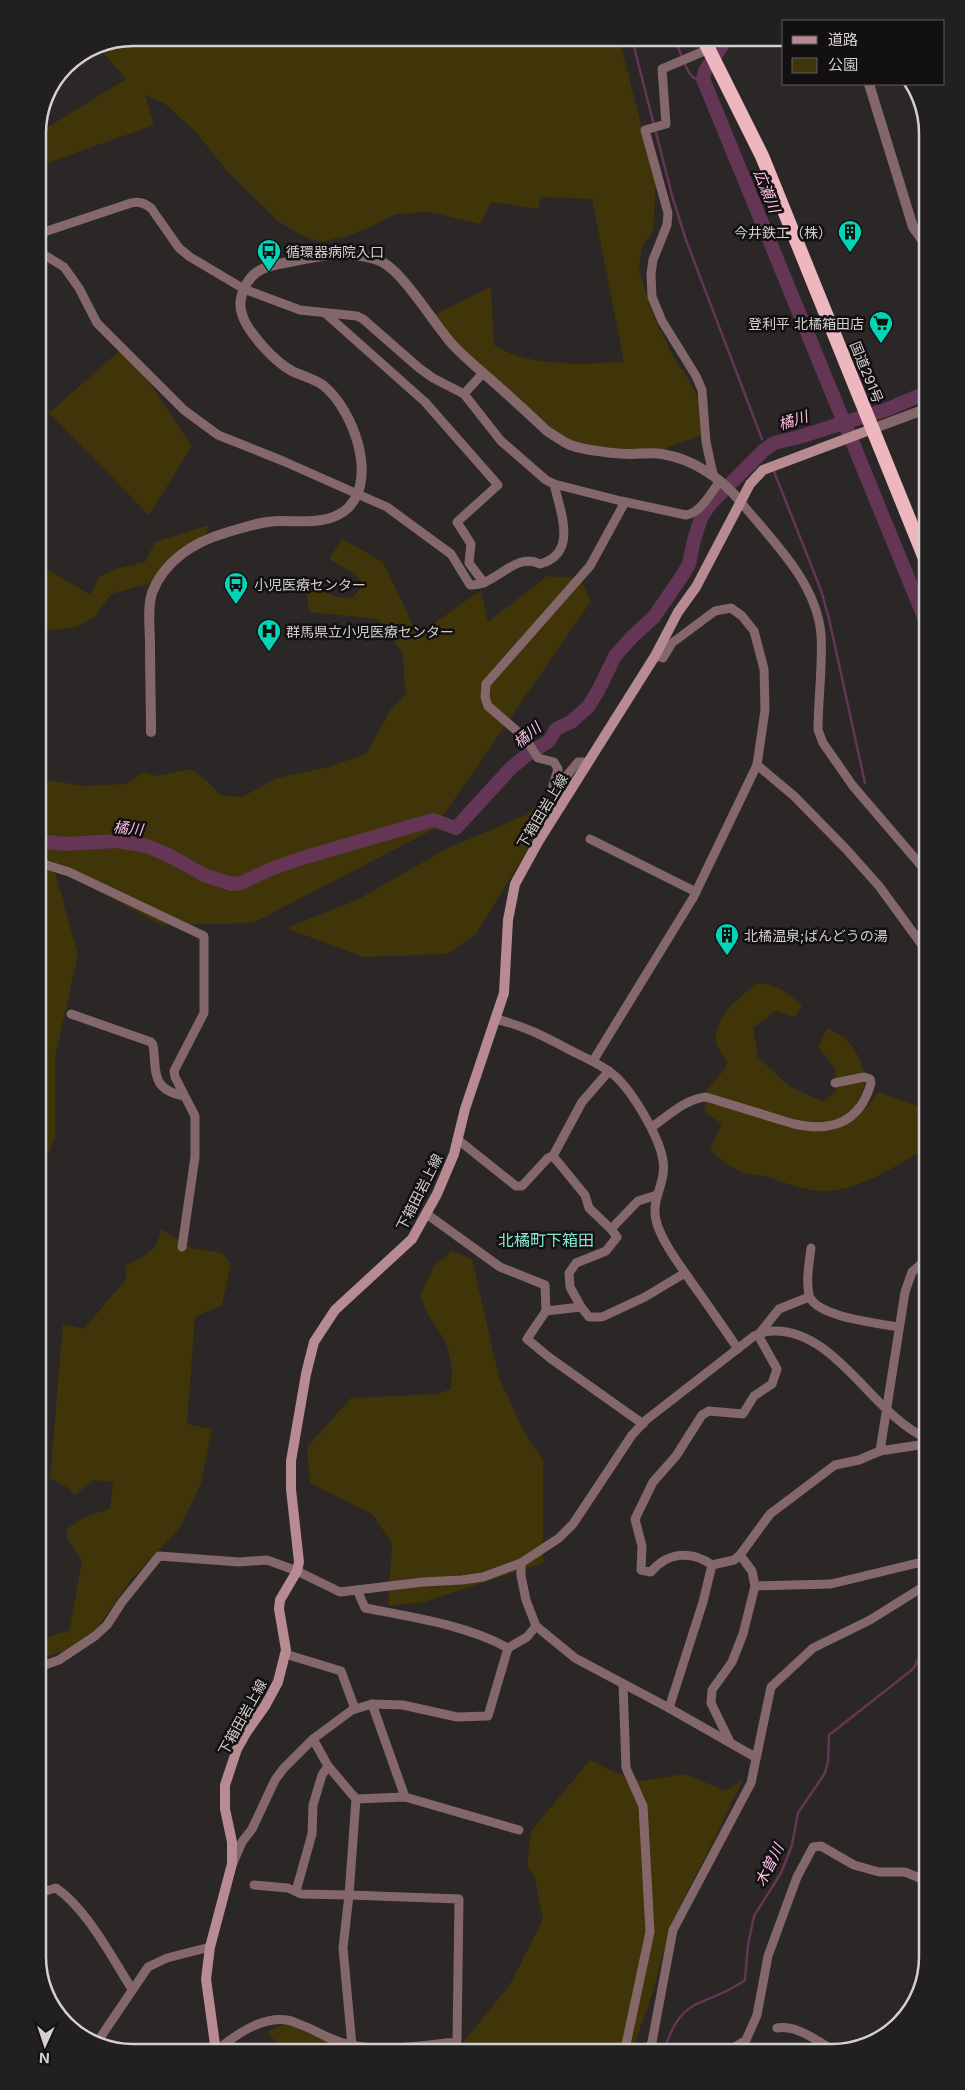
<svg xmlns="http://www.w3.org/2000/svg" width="965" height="2090" font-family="Inter,'Noto Sans JP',sans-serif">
	<rect width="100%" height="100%" fill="#2a2726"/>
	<g fill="#403409">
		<path d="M133,38h486l37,146 -3,47 -11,16 -3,23 13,42 23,48 14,20 11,22 2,33 -38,14 -36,2 -54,-8 -25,-16 -65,-57 -53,-54 60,-29 3,58c8,4 16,9 25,11 31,10 72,8 105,6l-32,-163 -51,-2 -3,12 -47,-7 -10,22 -52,-12 -33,2 -28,14 -21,8 -26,6 -17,-5 -26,-16 -52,-51 -30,-38 -31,-28 -20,-9 9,30 -104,37 -12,7v-36l88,-54 -29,-34z"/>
		<polygon points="125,346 192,446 149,515 49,413"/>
		<polygon points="209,525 205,536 153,583 111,594 96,616 77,627 39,631 39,555 47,569 90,595 99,577 116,569 145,562 155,542"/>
		<polygon points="342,539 383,562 418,635 481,590 488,622 547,576 580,578 591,601 434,829 253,923 162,925 40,860 39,779 85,786 125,784 144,772 157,776 191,769 208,782 220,795 242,797 277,778 328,767 366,754 391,709 406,694 402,652 377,619 309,612 305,585 338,597 353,598 363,585 355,574 329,559"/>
		<polygon points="545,796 554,806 476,934 448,954 363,957 286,928 357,900 448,848 528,814"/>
		<polygon points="40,861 55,872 78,955 55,1057 55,1138 48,1155 40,1159"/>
		<path d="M757,983c21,2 30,9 45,23l-8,11 -19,-6 -22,17 5,29 31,29 34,16 13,-12 -1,-21 -17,-23 10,-18c6,4 13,6 18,11 10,9 19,29 19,43 0,8 -5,15 -9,22l10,4 13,-16 46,17v40c-32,18 -67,44 -106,42 -18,-1 -35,-9 -52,-14 -7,-3 -15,-1 -22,-4 -14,-4 -24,-14 -35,-23l12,-26 -18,-12 4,-24 17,-19 2,-6c-3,-6 -10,-15 -11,-21 -2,-27 24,-44 41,-59z"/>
		<path d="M161,1229l31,19 30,5 9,11 -9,41 -27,12 -8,107 25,5 -11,55 -22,45 -47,49 -36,52 -29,20 -25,8v-20l27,-7 13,-70 -15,-23v-9l17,-12 26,-8 3,-27 -20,-2 -18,15 -7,-7 -18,-10 13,-154 21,5 42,-50 -1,-13c17,-8 34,-16 36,-37z"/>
		<polygon points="452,1251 472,1259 499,1377 524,1432 543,1460 543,1563 424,1602 388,1606 392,1543 372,1514 310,1483 307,1447 351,1398 438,1394 451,1389 452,1367 446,1342 428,1315 420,1296 434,1266"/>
		<polygon points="590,1760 612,1771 642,1781 684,1774 726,1791 743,1779 719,1830 672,1922 652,1994 633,2049 412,2050 460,2046 509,1986 543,1920 535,1879 527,1865 531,1831"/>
		<polygon points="286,2023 342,2048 366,2051 284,2051 267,2032"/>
	</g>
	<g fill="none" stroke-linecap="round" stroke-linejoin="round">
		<g stroke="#653555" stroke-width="2.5">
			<polyline points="633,38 635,51 673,199 686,240 762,439"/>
			<polyline points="674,38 682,57"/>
			<polyline points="684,62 689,73 694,78 703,79"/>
			<polyline points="773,469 821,590 829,619 865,783"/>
			<path d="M665,2049c16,-56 42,-41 80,-69l3,-35 6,-29 27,-43 11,-28 6,-32 27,-40 3,-12 1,-26 84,-66 9,-16 5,-14"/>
		</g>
		<g stroke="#653555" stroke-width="14">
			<polyline points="727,38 705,71 703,79 841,415"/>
			<polyline points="847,429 924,617"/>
			<polyline points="40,841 65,844 117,841 147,846 172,857 204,875 232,884 241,883 271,869 302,858 433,820 456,828 511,768 528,754 549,741 556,729 571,722 588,707 598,691 615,656 632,637 654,617 684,573 689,564 694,540 701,518 710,504 763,451 774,443 799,437 888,409 923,394"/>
		</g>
		<g stroke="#83676b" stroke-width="9">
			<polyline points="709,49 662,69 666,124 645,130 668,213 667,225 653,260 651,274 652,297 662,321 696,376 702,390 706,442 713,474"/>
			<path d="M38,234l93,-31c8,-2 13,0 20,5l28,40 11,9 54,32 56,21 57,6 6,3 56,49 14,10 31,16 37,47 45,39 8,4 67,17 65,14c15,-2 25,-23 34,-34"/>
			<path d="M38,251l26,16 15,21 18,35 87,87 34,25 65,26 104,46 64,47 19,31c27,1 44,-34 70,-21 39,-11 20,-53 14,-80"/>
			<polyline points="325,313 425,402 498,485 457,522 471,544 469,563 484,583"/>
			<polyline points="464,394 483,373"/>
			<path d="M740,501c32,40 76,80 81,133 2,32 -3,64 -3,96l5,13 30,43 71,83"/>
			<polyline points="588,762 578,762 555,790 552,789 558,769 554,762 538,758 525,738 488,706 485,697 486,684 590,566 625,502"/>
			<polyline points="757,765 794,796 846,849 879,886 925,949"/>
			<polyline points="590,839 696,892"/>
			<polyline points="40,863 69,872 204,936 204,1013 174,1071 175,1077 195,1116 195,1157 182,1247"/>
			<path d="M71,1014l80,28 2,3c4,27 -3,44 31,51"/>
			<path d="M495,1019c28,6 52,19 77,32 15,8 31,14 43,25 18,16 45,62 48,85 4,22 -14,39 -6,63 7,21 23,41 35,59 16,22 31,44 46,66"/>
			<polyline points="593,1061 693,898 757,765 765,710 764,669 754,631 742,616 731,608 715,611 672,643 663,658 655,656"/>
			<polyline points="609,1071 582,1102 553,1156 585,1195 589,1208 611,1229 638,1201 657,1195"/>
			<path d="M652,1127c16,-11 33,-28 54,-30l88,27c37,8 66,-1 77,-41l-1,-4 -6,-2 -29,6"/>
			<polyline points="457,1139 516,1186 522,1186 548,1158 553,1156"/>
			<polyline points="428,1215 500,1267 545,1285 546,1311 527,1339 550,1358 643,1424"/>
			<path d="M811,1248c-2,16 -5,32 -2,47 6,22 69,28 89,32"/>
			<path d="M809,1297l-30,12 -21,26 19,34 -5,15 -18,12 -11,18 -34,-3 -7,4 -26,41 -23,26 -18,37 7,27 -1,24 10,2c16,-20 41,-22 61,-7l22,-5 6,-5 30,-41 65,-49 24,-5 21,-9 46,-7"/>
			<polyline points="581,1307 570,1287 569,1273 576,1263 606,1251 617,1237 611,1229"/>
			<polyline points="546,1311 581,1307 589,1317 602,1317 645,1297 685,1273"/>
			<polyline points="880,1451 905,1292 912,1272 926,1260"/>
			<polyline points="740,1555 752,1571 755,1586"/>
			<polyline points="521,1563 521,1576 526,1600 536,1626 575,1658 669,1708 755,1757"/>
			<path d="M357,1590l8,18c47,9 101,17 143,40l19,-11 9,-11"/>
			<polyline points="285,1654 341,1671 355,1709"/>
			<path d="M42,1666l17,-6 36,-24 12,-11 15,-23 37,-46 80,6 28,-2 30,11 43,21 83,-10 39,-2 21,-3 38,-14 38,-25 14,-14 59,-89 14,-15 108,-84c5,-2 12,-5 18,-5 63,-3 100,83 154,107"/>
			<polyline points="623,1684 626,1768 643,1806 650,1932 625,2049"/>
			<polyline points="372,1704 405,1797"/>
			<polyline points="669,1708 703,1602 712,1565"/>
			<polyline points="729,1740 711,1703 712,1690 732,1662 743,1634 755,1586 831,1584 926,1561"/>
			<polyline points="356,1799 405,1797 519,1830"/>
			<polyline points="233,1863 242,1842 252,1829 275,1780 284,1768 313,1739 352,1710 372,1704 403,1705 457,1717 488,1716 508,1648"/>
			<polyline points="254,1885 288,1888 301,1894 349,1895 343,1948 352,2046"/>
			<polyline points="296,1891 312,1834 313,1805 322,1775 328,1766"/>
			<path d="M42,1892l14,-4c31,21 56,70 76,101"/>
			<path d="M777,2028c19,-3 37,11 53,20"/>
			<polyline points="98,2041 148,1967 167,1958 210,1947"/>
			<polyline points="733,2048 746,2040 757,2015 768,1956 797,1877 813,1847 821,1846 854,1865 879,1872 905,1872 927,1881"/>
			<polyline points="649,2049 652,2042 673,1930 751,1783 771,1687 813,1648 870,1620 926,1585"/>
			<path d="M216,2051c18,-15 45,-35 71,-31 7,1 15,6 22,8 14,7 26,14 42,17 34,7 72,0 106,-3l2,-143 -110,-4 7,-96 -28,-33 -15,-27"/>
		</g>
		<g stroke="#83676b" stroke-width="10">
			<polyline points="869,84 913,227 923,241"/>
			<polyline points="872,429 923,410"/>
			<path d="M151,732c0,-29 -1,-58 -1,-88 0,-16 -3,-35 2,-51 12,-32 42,-51 73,-60 18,-5 36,-12 55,-12 23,0 51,4 69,-14 29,-31 3,-98 -25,-121 -9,-7 -22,-10 -32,-15 -17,-9 -45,-39 -50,-57 -3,-8 -1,-18 2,-25 8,-21 27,-24 46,-27 28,-6 65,-13 92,0 21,10 53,63 70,82 9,10 20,19 30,28 22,19 44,39 65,59 8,5 15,10 23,14 13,5 47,9 61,9 11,0 21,-2 31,0 31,5 59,24 78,47"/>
		</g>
		<polyline stroke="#b88b92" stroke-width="10" points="216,2052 206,1979 210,1947 232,1864 232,1842 225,1809 225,1785 237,1749 246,1733 265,1706 278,1682 286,1650 279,1609 280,1600 297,1571 299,1562 291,1489 291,1461 306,1374 314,1342 335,1310 412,1239 437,1194 454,1154 465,1109 504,993 508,920 515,884 538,842 655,656 678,612 696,587 750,484 763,470 872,429"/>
		<polyline stroke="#eeb6be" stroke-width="14" points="703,38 762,156 924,556"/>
	</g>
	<defs>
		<g id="building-pin" transform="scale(1.25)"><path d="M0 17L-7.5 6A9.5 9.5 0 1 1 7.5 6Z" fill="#03d5b6" stroke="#121010"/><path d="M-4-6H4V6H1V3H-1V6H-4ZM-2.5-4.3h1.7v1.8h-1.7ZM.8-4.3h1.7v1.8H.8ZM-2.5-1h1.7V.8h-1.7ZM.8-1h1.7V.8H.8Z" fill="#111"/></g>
		<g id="bus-pin" transform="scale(1.25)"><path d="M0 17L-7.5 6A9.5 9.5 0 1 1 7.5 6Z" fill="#03d5b6" stroke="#121010"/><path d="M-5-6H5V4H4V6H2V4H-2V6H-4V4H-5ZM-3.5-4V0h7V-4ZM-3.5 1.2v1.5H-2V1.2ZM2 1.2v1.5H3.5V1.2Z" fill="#111"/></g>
		<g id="supermarket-pin" transform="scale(1.25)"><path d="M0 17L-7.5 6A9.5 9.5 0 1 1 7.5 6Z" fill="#03d5b6" stroke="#121010"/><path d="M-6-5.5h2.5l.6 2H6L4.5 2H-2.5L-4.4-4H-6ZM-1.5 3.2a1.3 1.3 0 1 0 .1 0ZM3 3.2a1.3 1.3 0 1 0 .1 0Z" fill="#111"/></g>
		<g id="hospital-pin" transform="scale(1.25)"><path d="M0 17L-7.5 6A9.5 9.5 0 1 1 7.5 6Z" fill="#03d5b6" stroke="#121010"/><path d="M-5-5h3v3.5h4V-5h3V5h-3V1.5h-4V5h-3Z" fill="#111"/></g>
	</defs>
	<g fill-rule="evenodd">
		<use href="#building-pin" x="850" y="232"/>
		<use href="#bus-pin" x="269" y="251"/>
		<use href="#supermarket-pin" x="881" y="323"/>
		<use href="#bus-pin" x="236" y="584"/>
		<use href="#hospital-pin" x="269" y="631"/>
		<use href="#building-pin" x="727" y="935"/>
	</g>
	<g text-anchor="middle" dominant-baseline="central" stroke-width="5" stroke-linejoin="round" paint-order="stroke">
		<g font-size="14" fill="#d3d0cf" stroke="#121010" text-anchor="start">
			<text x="832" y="232" text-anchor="end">今井鉄工（株）</text>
			<text x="286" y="251">循環器病院入口</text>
			<text x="864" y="323" text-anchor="end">登利平 北橘箱田店</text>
			<text x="254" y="584">小児医療センター</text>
			<text x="286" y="631">群馬県立小児医療センター</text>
			<text x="744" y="935">北橘温泉;ばんどうの湯</text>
		</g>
		<g font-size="14" fill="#d3d0cf" stroke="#121010">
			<text transform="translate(867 372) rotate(68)">国道291号</text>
			<text transform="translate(542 811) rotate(-59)">下箱田岩上線</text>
			<text transform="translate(419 1192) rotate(-63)">下箱田岩上線</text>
			<text transform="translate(242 1717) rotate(-61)">下箱田岩上線</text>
		</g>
		<g font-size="15" font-style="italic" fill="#fdbee7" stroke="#121010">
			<text transform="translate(767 191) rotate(68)">広瀬川</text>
			<text transform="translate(793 420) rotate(-17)">橘川</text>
			<text transform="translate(527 735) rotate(-40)">橘川</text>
			<text transform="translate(128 828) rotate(6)">橘川</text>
			<text transform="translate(769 1865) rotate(-63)">木曽川</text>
		</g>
		<g font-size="16" fill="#83e7d0" stroke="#121010">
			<text x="546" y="1240">北橘町下箱田</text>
		</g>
	</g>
	<path d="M0 0H965V2090H0ZM133 46H832A87 87 0 0 1 919 133V1957A87 87 0 0 1 832 2044H133A87 87 0 0 1 46 1957V133A87 87 0 0 1 133 46Z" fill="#211f1f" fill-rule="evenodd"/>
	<path fill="none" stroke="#d3d0cf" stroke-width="2.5" d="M133 46H832A87 87 0 0 1 919 133V1957A87 87 0 0 1 832 2044H133A87 87 0 0 1 46 1957V133A87 87 0 0 1 133 46Z"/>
	<rect x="782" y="20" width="162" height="65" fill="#121010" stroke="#5f5d5c"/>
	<rect x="792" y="36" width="25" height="8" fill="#b88b92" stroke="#5f5d5c"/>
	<text x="828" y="45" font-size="15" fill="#d3d0cf">道路</text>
	<rect x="792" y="58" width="25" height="15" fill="#403409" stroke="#5f5d5c"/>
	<text x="828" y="70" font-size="15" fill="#d3d0cf">公園</text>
	<g transform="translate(45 2045) rotate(183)" stroke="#121010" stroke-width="4" paint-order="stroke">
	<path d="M0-4L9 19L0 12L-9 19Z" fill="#d3d0cf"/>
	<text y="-8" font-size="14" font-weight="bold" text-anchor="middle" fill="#d3d0cf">N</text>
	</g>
</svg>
